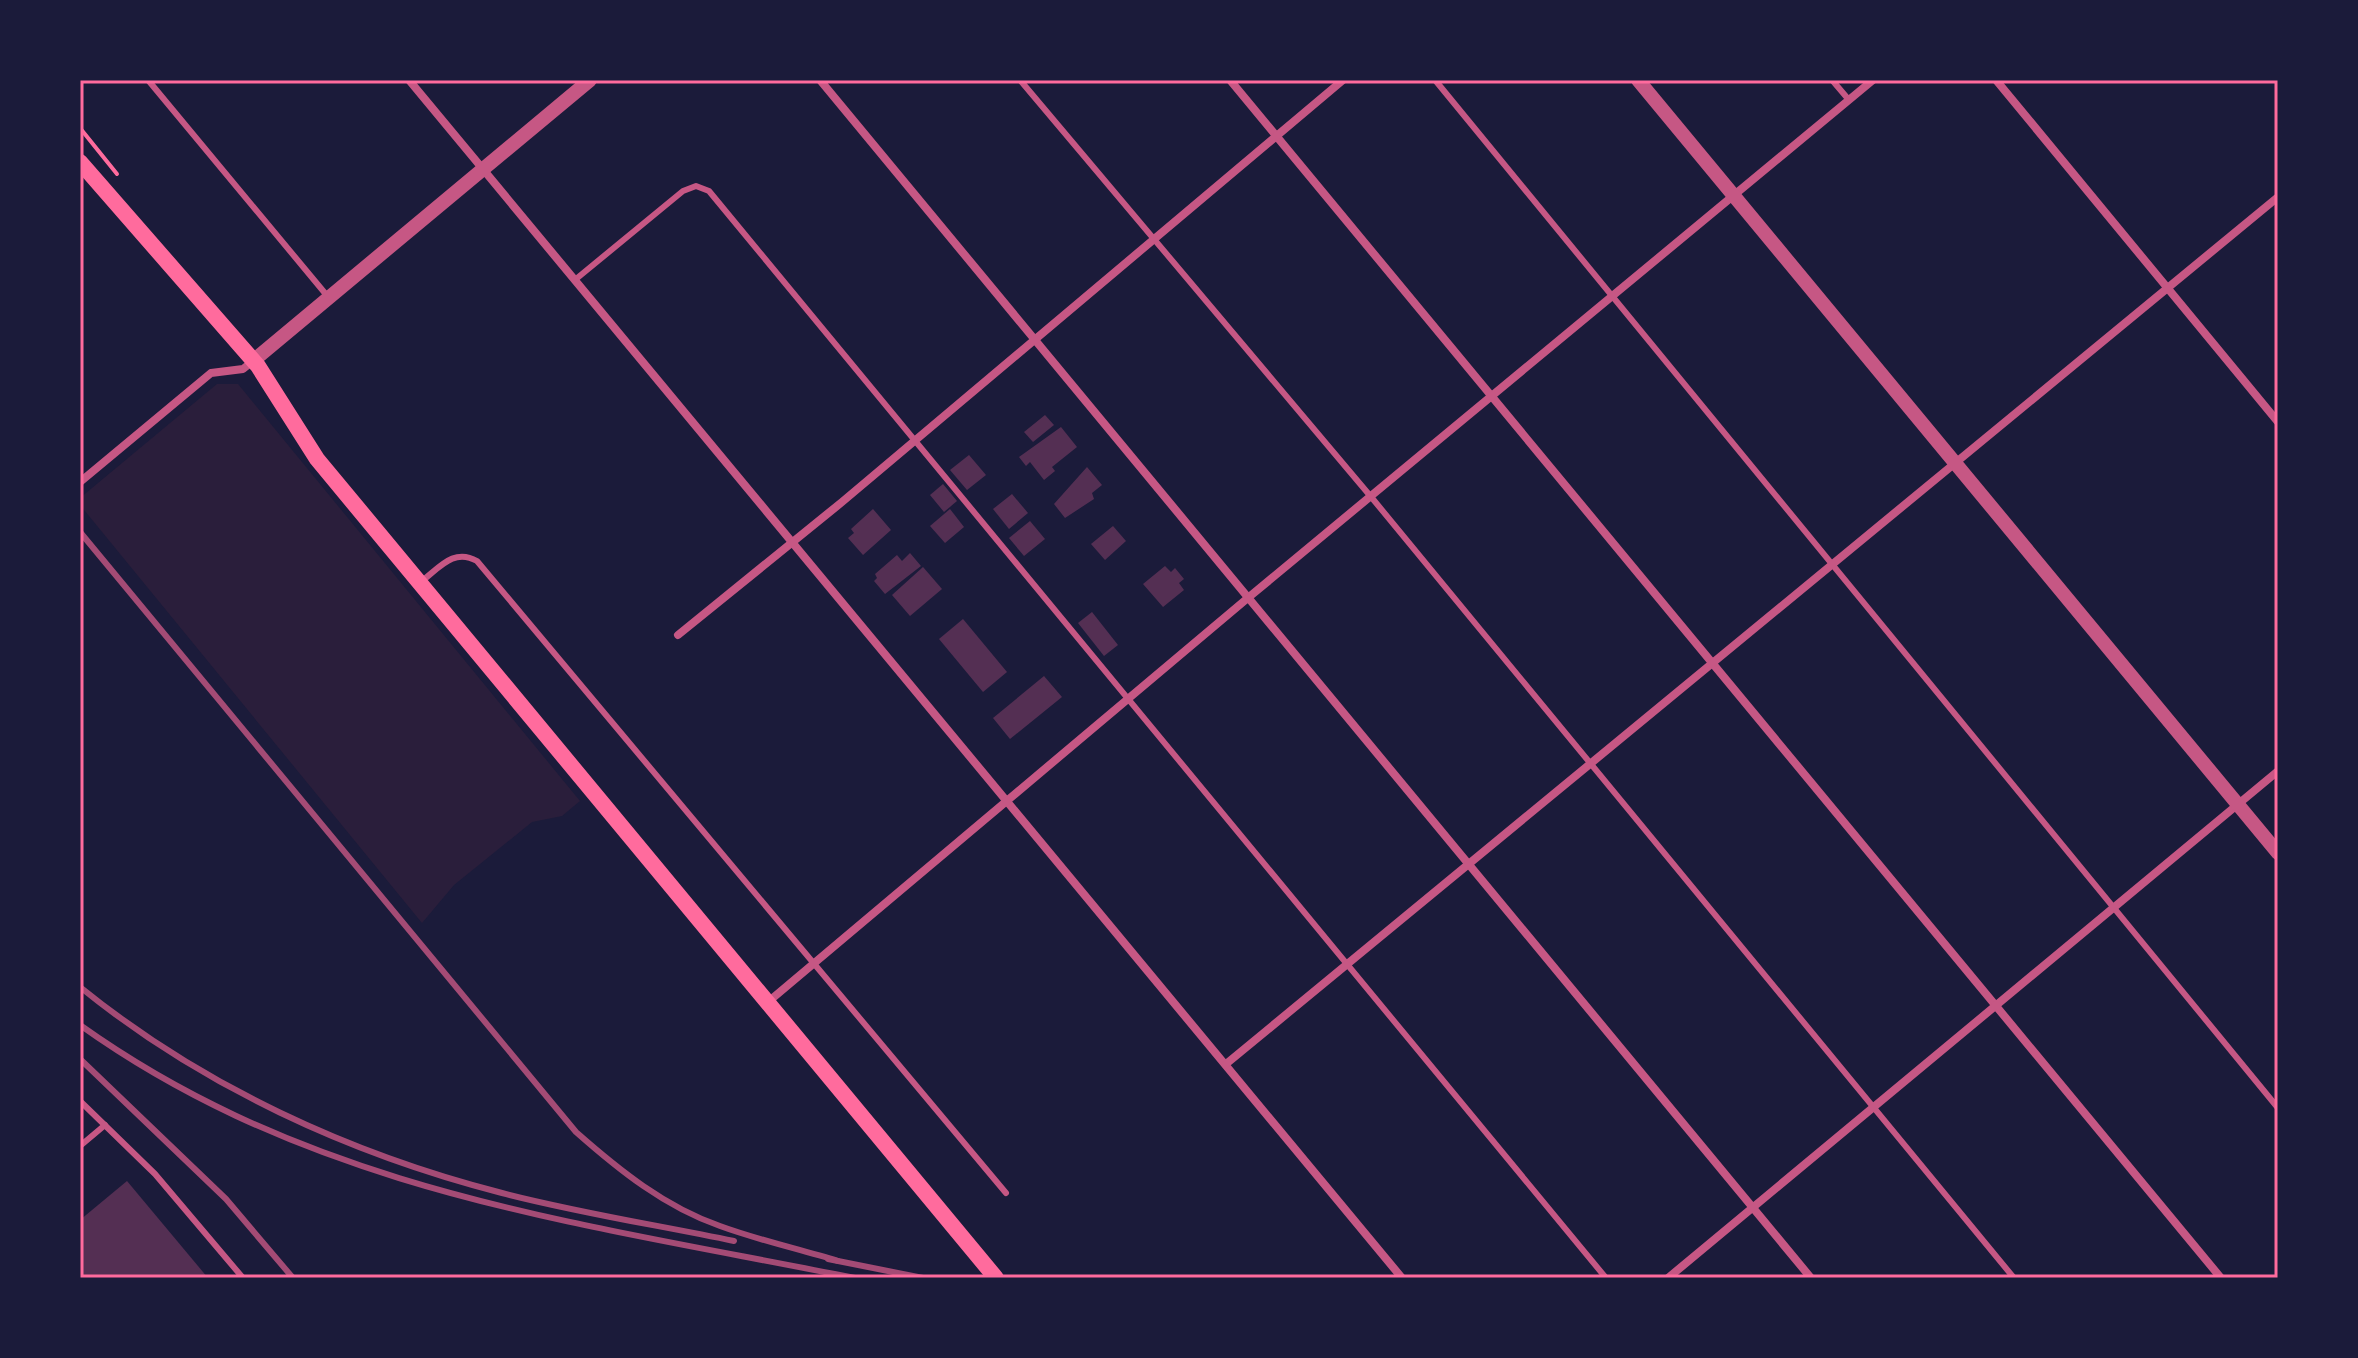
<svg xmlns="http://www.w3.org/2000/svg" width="2358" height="1358" font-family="Inter,sans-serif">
	<rect width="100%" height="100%" fill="#1b1b3a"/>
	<polygon fill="#2a1e3b" points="217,384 238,384 580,801 562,816 532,822 454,885 422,923 80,505 80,498"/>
	<g fill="#542f53">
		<polygon points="1045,415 1054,425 1033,442 1024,432"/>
		<polygon points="1061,427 1077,447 1052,467 1055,471 1044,480 1030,462 1026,466 1019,457"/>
		<polygon points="969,455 986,475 967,490 950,470"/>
		<polygon points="1087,467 1102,485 1092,493 1094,499 1065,518 1054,504"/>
		<polygon points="943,484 957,501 944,512 930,495"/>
		<polygon points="1012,494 1028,513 1009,529 993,509"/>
		<polygon points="873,509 891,530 863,555 848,538 854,533 851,529"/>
		<polygon points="950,509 964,527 945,543 930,526"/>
		<polygon points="1030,521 1045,539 1024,556 1009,538"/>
		<polygon points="1113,526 1126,541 1105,560 1091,544"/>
		<polygon points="910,553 921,566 885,594 874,581 877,578 875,574 897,555 902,561"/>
		<polygon points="1165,566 1171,572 1175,568 1184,579 1179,583 1184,590 1163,607 1143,584"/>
		<polygon points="923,567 942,589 910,616 892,595"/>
		<polygon points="1092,612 1118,645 1104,656 1078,623"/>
		<polygon points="963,619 1007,672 983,692 939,639"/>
		<polygon points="1044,676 1062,697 1010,739 993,718"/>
		<polygon points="127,1181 208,1278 80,1278 80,1220"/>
	</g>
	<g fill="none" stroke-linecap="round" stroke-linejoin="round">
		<polyline stroke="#ff6b9d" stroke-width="4" points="80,128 117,174"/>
		<g stroke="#c65784" stroke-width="6">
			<polyline points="148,80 329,298"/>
			<polyline points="1020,80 1372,498 2014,1278"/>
			<polyline points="1435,80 2278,1108"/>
			<polyline points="1832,80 1849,100"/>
			<polyline points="576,279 683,191 696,186 709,191 1606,1278"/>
			<path d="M422,581c18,-14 32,-33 55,-20l529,632"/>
			<polyline points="80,1101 155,1174 243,1278"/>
			<polyline points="80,1146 105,1125"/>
		</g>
		<g stroke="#c65784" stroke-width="8">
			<polyline points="409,80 1402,1278"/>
			<polyline points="820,80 1811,1278"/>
			<polyline points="1230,80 2221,1278"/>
			<polyline points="1996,80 2278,422"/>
			<polyline points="80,482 211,373 243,369 253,361"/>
			<polyline points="678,635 842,502 1343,80"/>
			<polyline points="768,1002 1249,597 1873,80"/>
			<polyline points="1226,1064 2278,197"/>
			<polyline points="1668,1278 2278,771"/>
		</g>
		<g stroke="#c65784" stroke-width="14">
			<polyline points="1638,80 2278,853"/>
			<polyline points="254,360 590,80"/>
		</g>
		<polyline stroke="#ff6b9d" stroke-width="16" points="80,162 258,366 317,459 996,1278"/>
		<g stroke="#a44b75" stroke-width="6">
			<path d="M80,532l496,600c43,38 89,75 144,94 38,14 79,23 118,35"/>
			<path d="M80,987c122,99 270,167 422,206 77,20 155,32 232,48"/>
			<path d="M80,1025c234,167 501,198 775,253"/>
			<polyline points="80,1059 226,1199 293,1278"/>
			<polyline points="828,1259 923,1278"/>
		</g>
	</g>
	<rect width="2358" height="1358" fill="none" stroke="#1b1b3a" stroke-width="164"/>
	<rect x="82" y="82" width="2194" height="1194" fill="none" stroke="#ff6b9d" stroke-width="3"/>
</svg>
